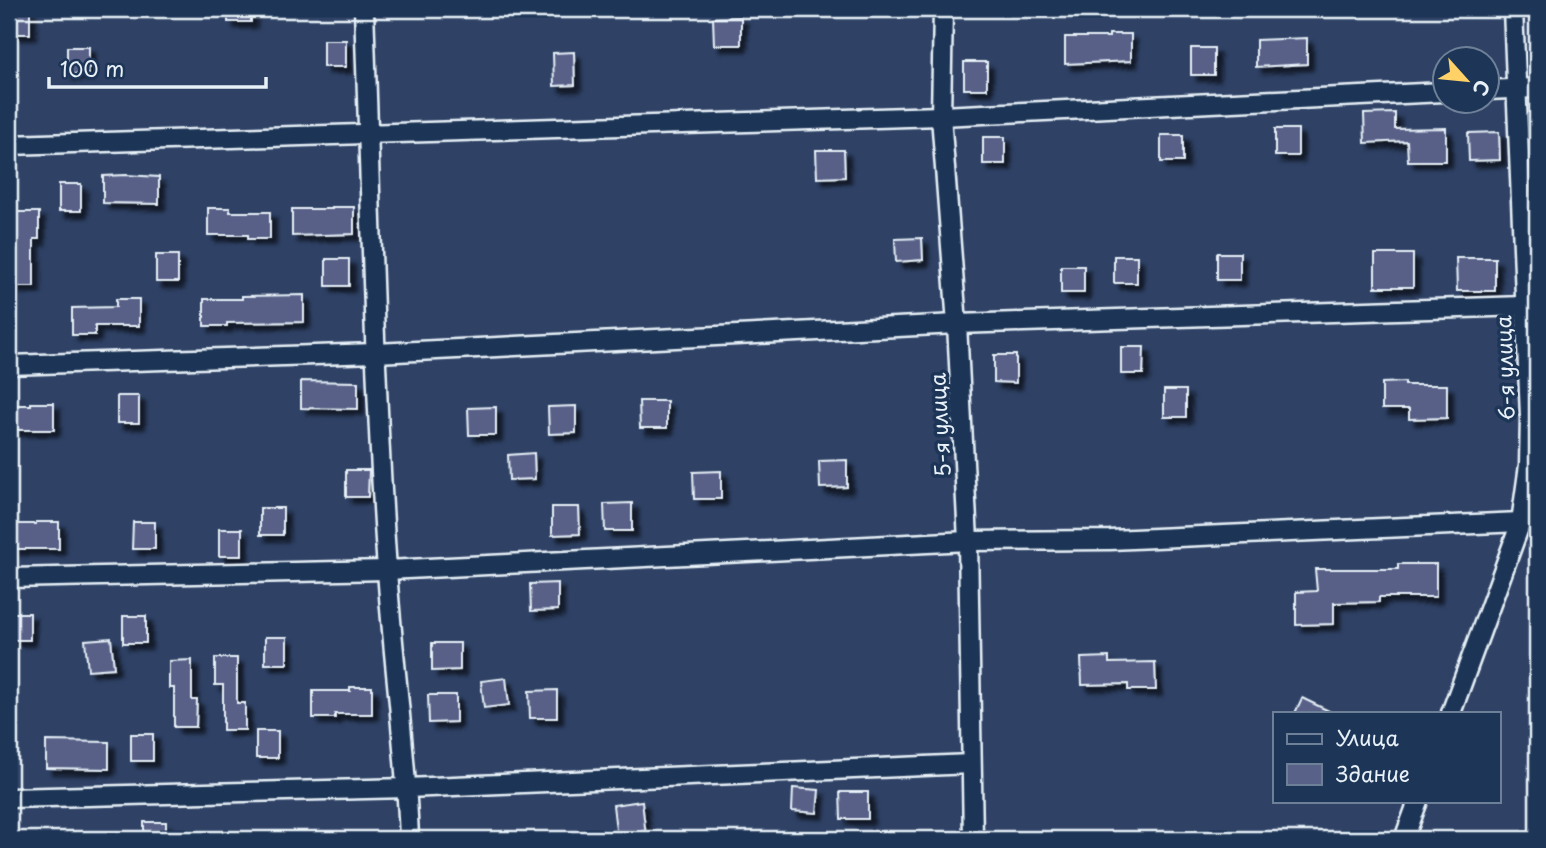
<svg xmlns="http://www.w3.org/2000/svg" width="1546" height="848" font-family="'Playpen Sans',sans-serif">
	<defs>
		<filter id="shadow"><feDropShadow dx="6" dy="6" stdDeviation="2" flood-color="#0009"/></filter>
	</defs>
	<rect width="100%" height="100%" fill="#2f4266"/>
	<filter id="ink" filterUnits="userSpaceOnUse"><feTurbulence type="fractalNoise" baseFrequency=".0143" numOctaves="2"/><feDisplacementMap in="SourceGraphic" scale="14" xChannelSelector="R" yChannelSelector="G"/><feConvolveMatrix kernelMatrix="1 2 1 2 8 2 1 2 1" color-interpolation-filters="sRGB"/></filter>
	<g filter="url(#ink)">
		<g fill="#586188" stroke="#e8f1f8" stroke-width="2" filter="url(#shadow)">
			<rect x="9" y="9" width="21" height="25"/>
			<rect x="228" y="9" width="23" height="13"/>
			<polygon points="741,17 741,45 714,45 713,18"/>
			<polygon points="1109,34 1131,34 1131,61 1065,64 1065,37 1109,37"/>
			<polygon points="1307,38 1307,64 1256,67 1256,40"/>
			<rect x="323" y="40" width="23" height="27"/>
			<rect x="67" y="47" width="22" height="27"/>
			<rect x="1191" y="48" width="23" height="27"/>
			<polygon points="574,52 575,85 554,86 553,53"/>
			<rect x="964" y="62" width="23" height="27"/>
			<polygon points="1395,113 1395,129 1446,128 1446,161 1408,161 1407,141 1365,143 1364,114"/>
			<rect x="1275" y="129" width="23" height="27"/>
			<polygon points="1499,132 1500,160 1469,161 1468,133"/>
			<rect x="1161" y="135" width="22" height="27"/>
			<rect x="983" y="137" width="22" height="27"/>
			<polygon points="816,150 844,150 845,177 817,178"/>
			<polygon points="126,175 159,177 159,204 103,203 103,176"/>
			<rect x="59" y="184" width="22" height="27"/>
			<polygon points="332,207 354,207 354,234 292,236 292,209 332,209"/>
			<polygon points="208,208 230,208 230,212 270,212 270,239 248,239 248,235 208,235"/>
			<polygon points="17,212 39,212 39,239 34,239 34,287 12,287 12,260 17,260"/>
			<polygon points="922,238 923,260 896,262 895,239"/>
			<rect x="1217" y="253" width="23" height="27"/>
			<rect x="1375" y="254" width="38" height="33"/>
			<rect x="156" y="255" width="22" height="27"/>
			<rect x="1114" y="256" width="23" height="27"/>
			<polygon points="1456,258 1495,258 1495,291 1457,291"/>
			<rect x="326" y="259" width="23" height="27"/>
			<rect x="1061" y="266" width="23" height="27"/>
			<polygon points="304,295 304,322 227,323 227,326 204,326 204,299 242,299 242,296"/>
			<polygon points="116,299 139,299 139,326 95,326 95,335 72,335 72,308 116,307"/>
			<polygon points="1121,347 1144,347 1143,374 1121,374"/>
			<polygon points="994,355 1016,355 1016,383 994,382"/>
			<polygon points="301,381 358,382 358,409 301,408"/>
			<polygon points="1405,382 1405,385 1447,385 1447,418 1409,419 1409,409 1382,409 1382,383"/>
			<rect x="1164" y="390" width="22" height="27"/>
			<rect x="117" y="396" width="22" height="27"/>
			<polygon points="639,401 667,401 667,428 640,428"/>
			<polygon points="31,403 54,403 54,430 9,430 9,405 31,405"/>
			<polygon points="576,406 576,433 549,434 548,407"/>
			<polygon points="496,407 496,435 469,435 468,408"/>
			<polygon points="534,453 535,479 509,480 508,455"/>
			<polygon points="847,460 847,487 820,488 819,461"/>
			<polygon points="346,470 369,470 368,497 346,497"/>
			<polygon points="721,471 721,499 694,499 693,472"/>
			<polygon points="632,503 632,531 605,531 604,504"/>
			<polygon points="552,507 579,507 580,534 552,535"/>
			<rect x="260" y="508" width="23" height="27"/>
			<polygon points="36,522 59,522 59,549 9,549 9,524 36,524"/>
			<polygon points="133,522 155,522 155,549 132,549"/>
			<rect x="219" y="529" width="23" height="27"/>
			<polygon points="1398,564 1436,564 1436,597 1379,597 1379,602 1334,603 1334,624 1296,625 1296,592 1317,591 1315,569 1398,569"/>
			<polygon points="558,583 558,610 531,611 530,584"/>
			<rect x="9" y="613" width="21" height="27"/>
			<rect x="123" y="616" width="23" height="27"/>
			<rect x="265" y="637" width="22" height="27"/>
			<polygon points="111,638 114,668 88,670 85,640"/>
			<polygon points="432,643 460,643 460,670 432,671"/>
			<polygon points="1109,657 1109,663 1155,662 1156,690 1128,690 1128,684 1082,685 1081,658"/>
			<polygon points="215,658 237,658 237,703 245,703 245,730 223,730 223,685 215,685"/>
			<polygon points="192,660 192,700 197,700 196,727 174,727 174,688 169,688 169,661"/>
			<polygon points="506,678 509,705 484,708 481,681"/>
			<polygon points="350,687 372,687 372,714 335,714 335,718 313,718 313,691 350,691"/>
			<polygon points="557,690 557,718 530,718 529,691"/>
			<polygon points="428,695 456,695 456,722 429,723"/>
			<polygon points="1302,698 1333,713 1295,713"/>
			<rect x="256" y="731" width="22" height="27"/>
			<rect x="131" y="734" width="22" height="27"/>
			<polygon points="46,741 109,742 109,769 46,768"/>
			<polygon points="793,788 819,790 817,813 792,811"/>
			<polygon points="840,792 868,792 868,819 841,819"/>
			<polygon points="642,801 646,836 617,839 613,805"/>
			<rect x="144" y="822" width="22" height="17"/>
		</g>
		<g fill="none" stroke-linecap="round" stroke-linejoin="round">
			<g stroke="#e8f1f8" stroke-width="23">
				<g id="minor">
					<path d="M364,9c7,187 10,374 23,561 6,90 19,179 22,269"/>
					<polyline points="943,9 941,116 957,324 968,541 973,839"/>
					<polyline points="1486,90 1537,88"/>
					<polyline points="9,145 941,116 1444,92"/>
					<polyline points="9,365 376,353 957,324 1525,306"/>
					<polyline points="9,578 387,570 968,541 1110,540 1521,522"/>
					<polyline points="1451,713 1521,522 1529,465 1530,416 1513,9"/>
					<polyline points="9,798 407,788 971,764"/>
					<polyline points="1404,839 1418,801"/>
				</g>
			</g>
			<use href="#minor" stroke="#1d3557" stroke-width="18"/>
		</g>
	</g>
	<g text-anchor="middle" dominant-baseline="central" stroke-width="7" stroke-linejoin="round" paint-order="stroke">
		<g font-size="21" fill="#e8f1f8" stroke="#1d3557">
			<text transform="translate(1504 368) rotate(-92)">6-я улица</text>
			<text transform="translate(939 425) rotate(-93)">5-я улица</text>
		</g>
	</g>
	<rect width="1546" height="848" fill="none" stroke="#1d3557" stroke-width="35"/>
	<rect x="18" y="18" width="1511" height="813" fill="none" stroke="#e8f1f8" stroke-width="2.5" filter="url(#ink)"/>
	<rect x="1273" y="712" width="228" height="91" fill="#1d3557" stroke="#6e8097" stroke-width="2"/>
	<rect x="1287" y="734" width="35" height="10" fill="#1d3557" stroke="#6e8097" stroke-width="2"/>
	<text x="1336" y="746" font-size="21" fill="#e8f1f8">Улица</text>
	<rect x="1287" y="764" width="35" height="21" fill="#586188" stroke="#6e8097" stroke-width="2"/>
	<text x="1336" y="782" font-size="21" fill="#e8f1f8">Здание</text>
	<g transform="translate(1466 80) rotate(117)"><circle r="33" fill="#1d3557" stroke="#6e8097" stroke-width="2"/>
	<path d="M0-5L12 26L0 18L-12 26Z" fill="#ffd166"/>
	<text y="-10" font-size="19" font-weight="bold" text-anchor="middle" fill="#e8f1f8">С</text>
	</g>
	<path d="M49 77v10h217v-10" fill="none" stroke="#e8f1f8" stroke-width="3.5"/>
	<text x="60" y="77" font-size="21" fill="#e8f1f8" stroke="#1d3557" stroke-width="5" paint-order="stroke">100 m</text>
</svg>
